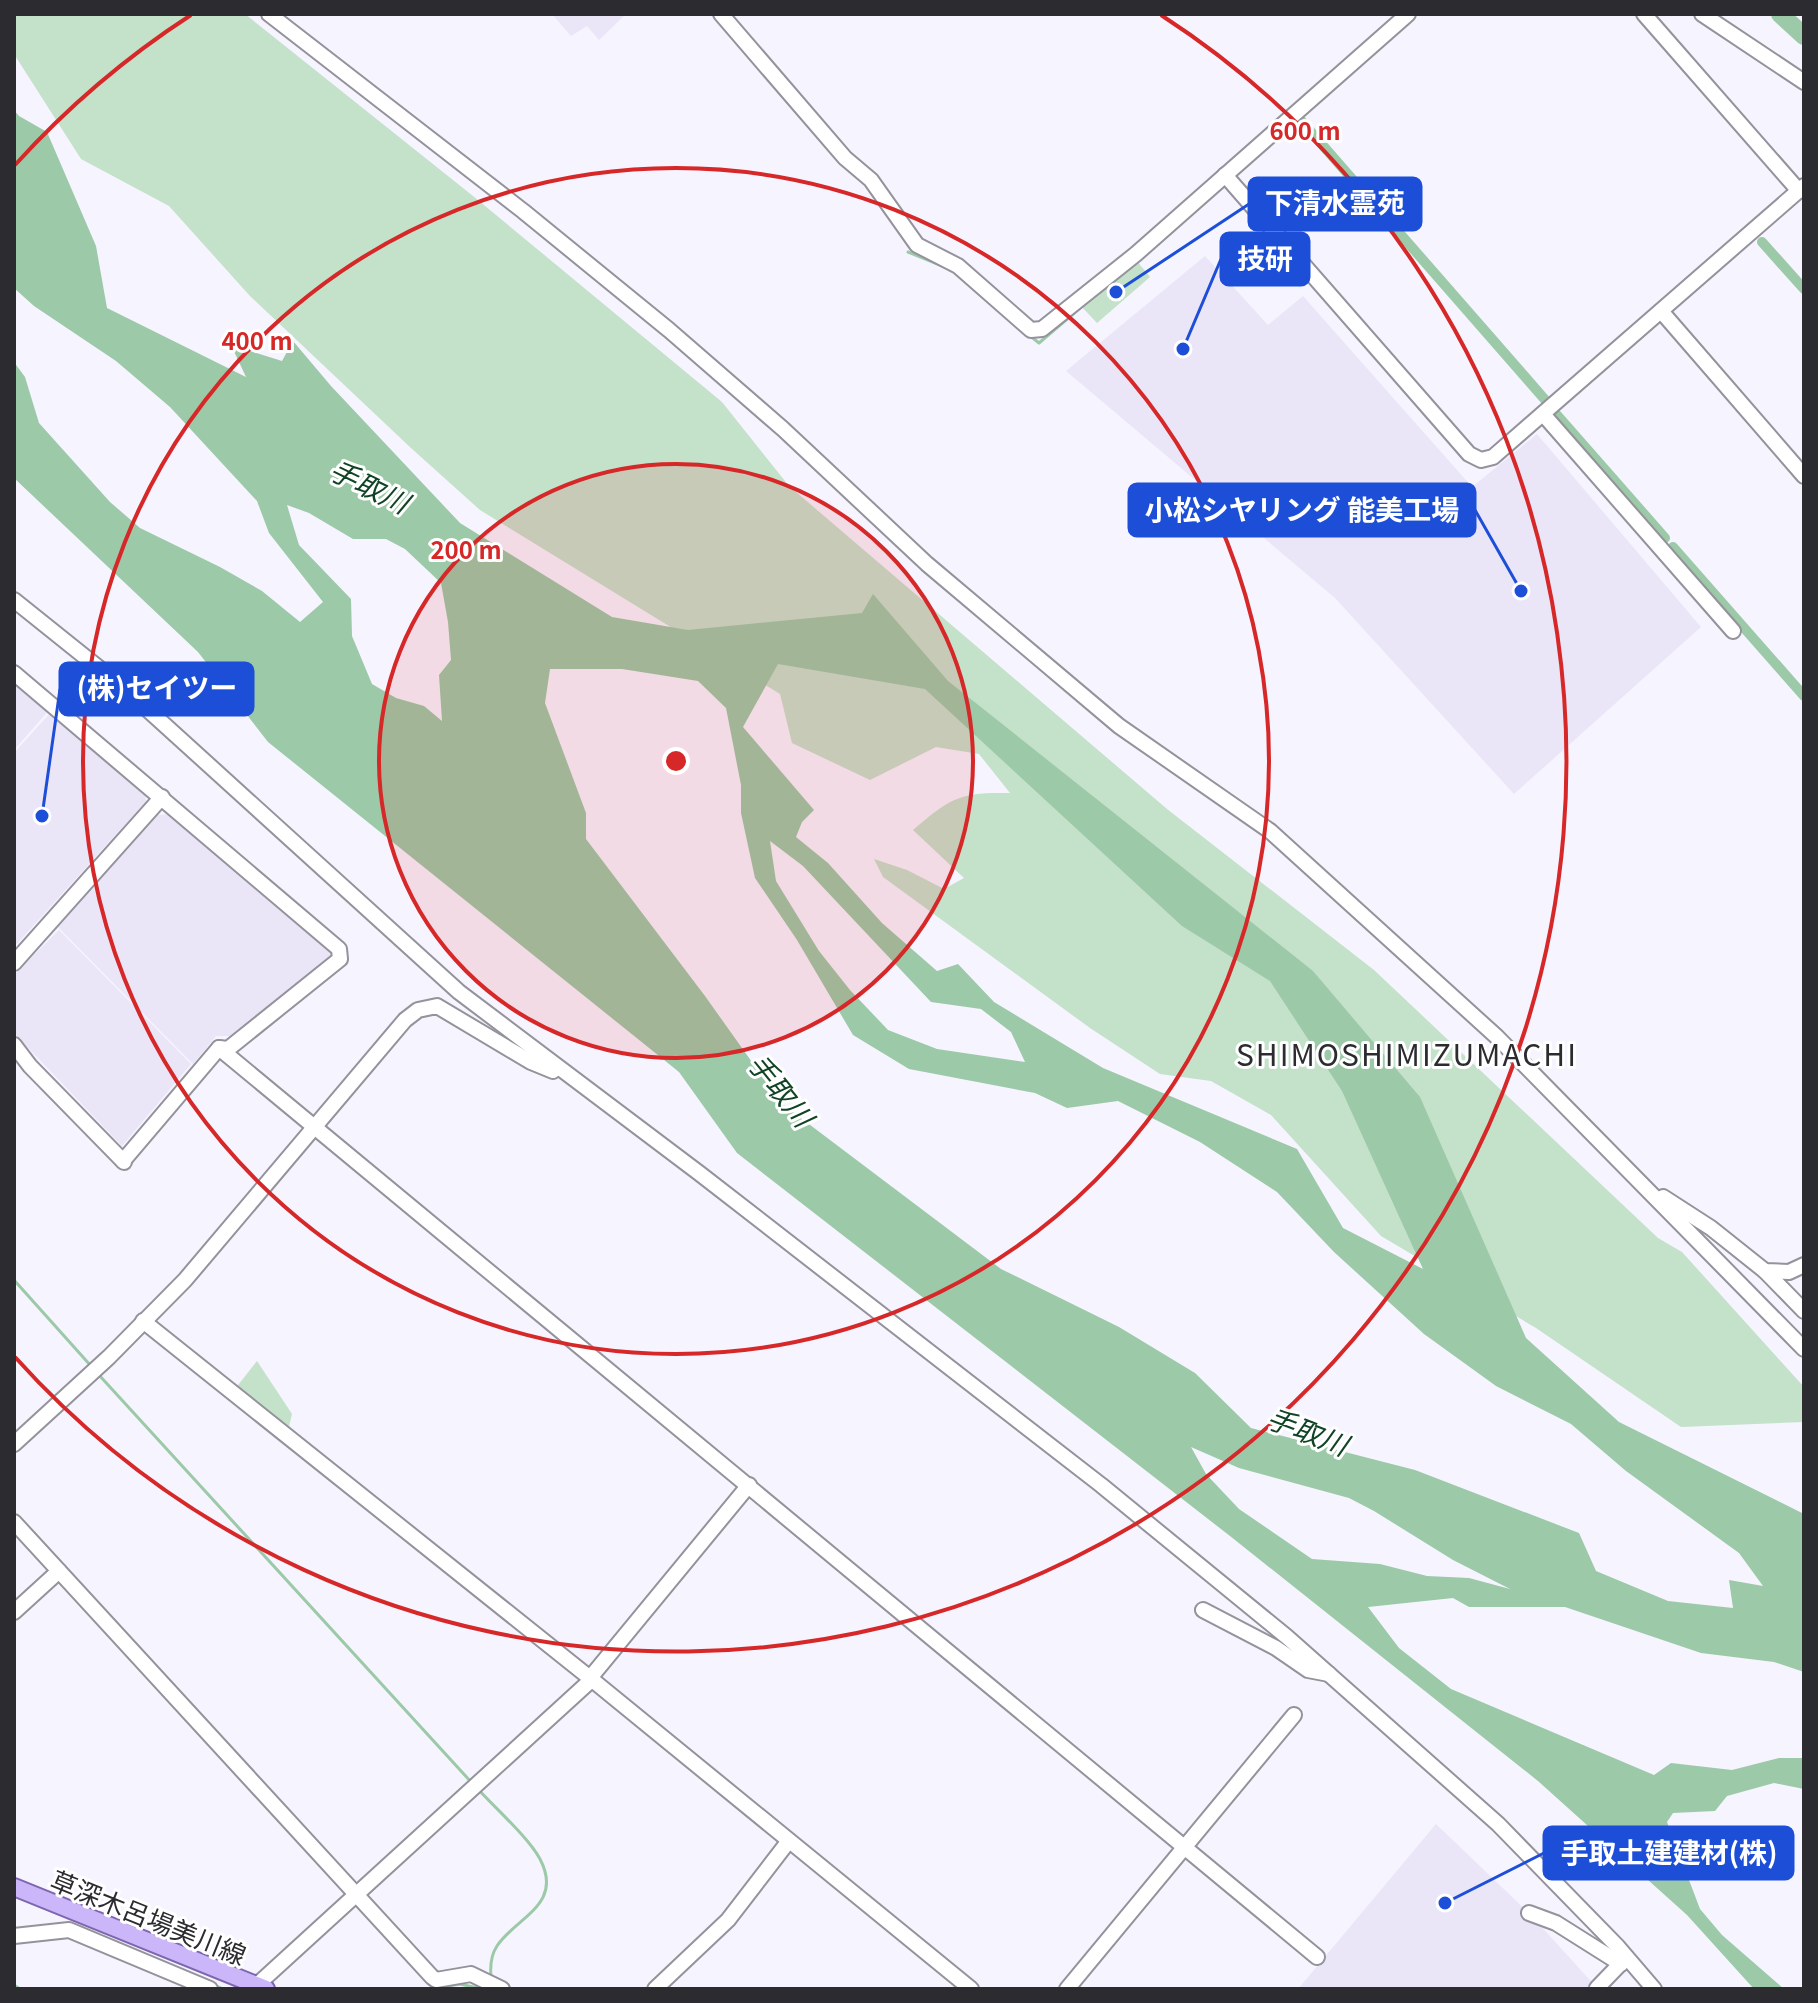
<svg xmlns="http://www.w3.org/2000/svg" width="1818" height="2003" font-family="Georgia,'Noto Sans JP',serif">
	<rect width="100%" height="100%" fill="#f6f4fe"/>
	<g fill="#eae6f8">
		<polygon points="552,14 626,14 599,40 587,26 571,36"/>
		<polygon points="1205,256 1268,325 1303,296 1472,487 1537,434 1701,627 1514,794 1335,598 1066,371"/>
		<polygon points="14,680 50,709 14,750"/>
		<polygon points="52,711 144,787 146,801 14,947 14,753"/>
		<polygon points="173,814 333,954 232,1036 216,1036 193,1064 58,927 158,815"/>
		<polygon points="59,930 191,1064 122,1146 14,1033 14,975"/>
		<polygon points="1436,1824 1529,1913 1598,1989 1298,1989"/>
	</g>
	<g fill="#c4e1ca">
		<path d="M14,14h231l228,182 249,206 67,84 378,323 207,161 284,268 24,14 122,135v35l-123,5 -145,-99 -155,-92 -110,-121 -60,-34 -51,-7 -70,-46 -207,-151 -9,-18 33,11 37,19 20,-11 -51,-48c37,-32 47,-38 97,-37l-31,-39 -43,-7 -66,33 -78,-37 -12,-49 -300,-184 -69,-62 -161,-152 -81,-90 -88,-47 -67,-105z"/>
		<polygon points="1136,260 1150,277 1097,323 1081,306"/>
		<polygon points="257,1361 292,1414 288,1431 235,1389"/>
	</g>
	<path fill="#9cc9a7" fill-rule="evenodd" d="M14,110l5,6 28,16 49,114 11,62 139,69 -15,-32 51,16 11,-20 38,45 129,137 152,94 76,13 174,-17 11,-19 75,87 365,290 107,126 106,241 93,84 185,92v158l-30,-10 -73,-9 -136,-46h-96l-16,-9 -85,9 31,41 52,41 203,86 17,-12 61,7 47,-12h25v31l-30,-6 -47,13 -12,15 -42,2 -6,9 33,87 22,26 62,54h-30l-67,-74 -149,-134 -308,-245 -493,-383 -58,-81 -411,-330 -70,-90 -184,-174v-116l11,15 14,46 71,79 30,26 80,39 42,24 38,31 23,-20 -54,-69 -12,-32 -87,-94 -54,-46 -82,-55 -20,-18zM287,505l22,8 44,26h33l19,10 36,34 7,39 3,38 -12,15 3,46 -18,-15 -28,-8 -24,-14 -20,-48 -1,-37 -52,-54zM778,664l147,25 257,237 88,55 72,110 81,178 -80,-41 -46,-79 -194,-81 -109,-66 -36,-38 -21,7 -55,-48 -54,-60 -32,-26 6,-15 12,-12 -71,-83zM550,669h72l76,12 28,27 15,77v28l14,65 42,62 56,95 56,34 126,24 32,15 51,-7 82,41 77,50 57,60 90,82 72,52 75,38 55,47 113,82 24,33 -34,-6 4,28 -65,-7 -72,-30 -17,-38 -164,-63 -164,-42 -56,-55 -76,-46 -118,-58 -220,-166 -76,-107 -119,-157v-26l-41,-110zM770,841l33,25 128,136 50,7 30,23 14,30 -88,-13 -49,-19 -38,-40 -31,-39 -43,-70zM1191,1447l48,21 110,30 25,13 79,49 57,29 -41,-11 -42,-2 -47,-12 -68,-5 -73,-50 -33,-35z"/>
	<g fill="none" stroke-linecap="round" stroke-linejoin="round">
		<g stroke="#9cc9a7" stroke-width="3">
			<polyline points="908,252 945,267"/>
			<polyline points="1029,335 1039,343 1087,302"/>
			<polyline points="14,1280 91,1366"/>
			<polyline points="99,1375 472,1783"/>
			<path d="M477,1788c18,20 51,49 63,71 24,46 -24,58 -43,87 -6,9 -7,20 -6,31"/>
			<polyline points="14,1985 20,1989"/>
			<polyline points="213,1985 223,1989"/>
			<polyline points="430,1989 460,1984 482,1989"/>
		</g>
		<g stroke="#9cc9a7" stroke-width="10">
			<polyline points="1298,117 1547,402"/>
			<polyline points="1762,242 1804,289"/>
			<polyline points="1557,415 1665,538"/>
			<polyline points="1673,547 1804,696"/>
		</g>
		<polyline stroke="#9cc9a7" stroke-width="18" points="1780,14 1804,36"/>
		<g stroke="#94929b" stroke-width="18">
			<g id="minor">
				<polyline points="269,14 523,211 669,330 783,429 927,564 1119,726 1270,831 1497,1037 1804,1349"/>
				<polyline points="721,14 845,158 871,180 917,245 958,266 1031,330 1042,329 1136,254 1408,14"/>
				<polyline points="1644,14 1799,191"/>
				<polyline points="1702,14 1804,82"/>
				<polyline points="1225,175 1469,454 1481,460 1493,457 1804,186"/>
				<polyline points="1661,311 1804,476"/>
				<polyline points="1543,414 1733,631"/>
				<polyline points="14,600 125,689 459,992 699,1173 1101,1485 1287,1637 1498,1824 1618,1947 1654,1989"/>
				<polyline points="14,673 339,949 340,959 228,1049 219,1048 123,1161"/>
				<polyline points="14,963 162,797"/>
				<polyline points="14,1045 30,1066 124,1162"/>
				<polyline points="219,1048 1317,1957"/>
				<polyline points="1663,1197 1711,1228 1765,1271 1789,1272 1804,1265"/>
				<polyline points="1765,1271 1804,1311"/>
				<polyline points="143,1321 590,1678 971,1989"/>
				<polyline points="14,1444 109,1357 185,1280 405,1020 418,1010 437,1006 531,1062 553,1071"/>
				<polyline points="14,1522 432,1977 436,1980 471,1974 502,1989"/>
				<polyline points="1203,1610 1276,1648 1308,1670 1329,1674"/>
				<polyline points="14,1612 59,1571"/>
				<polyline points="1529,1913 1556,1923 1621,1964"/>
				<polyline points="14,1936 69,1930 210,1989"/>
				<polyline points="257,1985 588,1683 590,1678 749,1485"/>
				<polyline points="1597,1988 1626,1958"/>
				<polyline points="655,1989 728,1920 788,1842"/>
				<polyline points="1067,1989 1294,1715"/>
			</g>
		</g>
		<g stroke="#7d66b0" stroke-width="20">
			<polyline id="major" points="14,1887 266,1989"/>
		</g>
		<use href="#minor" stroke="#fff" stroke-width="14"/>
		<use href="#major" stroke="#cbb6fa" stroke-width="16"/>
	</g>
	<circle cx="676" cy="761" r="297" fill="#d62828" fill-opacity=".12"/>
	<g fill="none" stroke="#d62828" stroke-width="4">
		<circle cx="676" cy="761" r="297"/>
		<circle cx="676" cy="761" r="593"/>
		<path d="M15 165A890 890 0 0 1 191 15M1161 15A890 890 0 1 1 15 1357"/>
	</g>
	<g text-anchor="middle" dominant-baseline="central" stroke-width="6" stroke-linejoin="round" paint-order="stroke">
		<g font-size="26" fill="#2c2b2f" stroke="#fff">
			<text transform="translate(149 1916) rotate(22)">草深木呂場美川線</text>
		</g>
		<g font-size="28" font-style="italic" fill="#104424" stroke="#fff">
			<text transform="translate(370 485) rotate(26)">手取川</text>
			<text transform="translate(782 1089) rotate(51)">手取川</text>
			<text transform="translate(1308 1430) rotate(21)">手取川</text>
		</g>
		<g font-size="30" letter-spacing="2" fill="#2c2b2f" stroke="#fff">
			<text x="1407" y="1053">SHIMOSHIMIZUMACHI</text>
		</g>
	</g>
	<circle cx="676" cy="761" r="12" fill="#d62828" stroke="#fff" stroke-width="4"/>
	<g font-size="24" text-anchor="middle" font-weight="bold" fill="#d62828" stroke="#fff" stroke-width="6" stroke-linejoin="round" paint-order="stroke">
		<text x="1305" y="140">600 m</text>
		<text x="257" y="350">400 m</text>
		<text x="466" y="559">200 m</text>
	</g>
	<path fill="none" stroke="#1d4ed8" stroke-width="3" d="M1116 292L1249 204M1183 349L1221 259M1521 591L1475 510M42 816L60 689M1445 1903L1544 1853"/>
	<g fill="#1d4ed8" stroke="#fff" stroke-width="3">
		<circle cx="1116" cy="292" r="8"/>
		<circle cx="1183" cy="349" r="8"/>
		<circle cx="1521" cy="591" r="8"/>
		<circle cx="42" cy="816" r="8"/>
		<circle cx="1445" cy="1903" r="8"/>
	</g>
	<g fill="#1d4ed8" stroke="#1d4ed8" stroke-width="3">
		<rect x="1249" y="178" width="172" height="52" rx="8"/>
		<rect x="1221" y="233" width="88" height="52" rx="8"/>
		<rect x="1129" y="484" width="346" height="52" rx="8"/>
		<rect x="60" y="663" width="193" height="52" rx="8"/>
		<rect x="1544" y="1827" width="249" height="52" rx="8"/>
	</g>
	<g font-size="28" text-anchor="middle" font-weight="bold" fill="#fff">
		<text x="1335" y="213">下清水霊苑</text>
		<text x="1265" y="269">技研</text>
		<text x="1302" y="520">小松シヤリング 能美工場</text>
		<text x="157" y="698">(株)セイツー</text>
		<text x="1669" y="1863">手取土建建材(株)</text>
	</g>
	<rect width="1818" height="2003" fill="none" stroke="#2c2b2f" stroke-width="32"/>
</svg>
